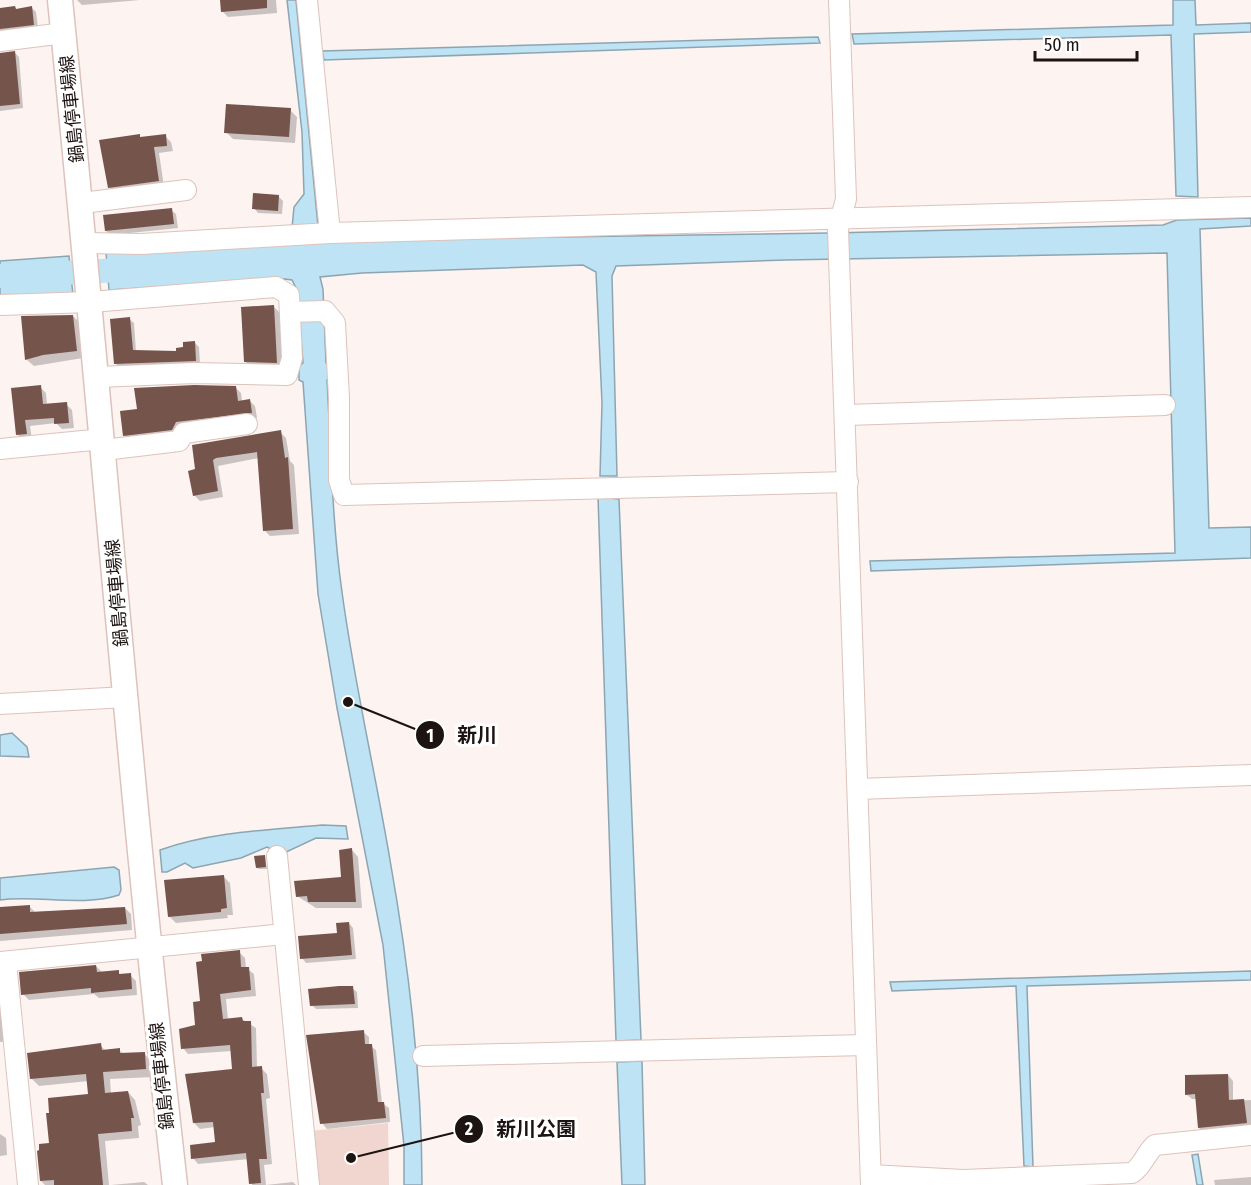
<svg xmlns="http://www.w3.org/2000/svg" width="1251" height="1185" font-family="'Fira Sans Condensed','Noto Sans JP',sans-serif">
	<rect width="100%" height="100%" fill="#fdf3f0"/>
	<polygon fill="#f0d6cf" points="388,1123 389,1185 316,1185 310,1131"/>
	<g fill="#bde3f5" stroke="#8da5b1" stroke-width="1.5">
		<polygon points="287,0 296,0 318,226 292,228 294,207 304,194 302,132"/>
		<polygon points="1173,0 1195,0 1196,25 1251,23 1251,32 1194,34 1198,197 1176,196 1171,35 854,44 852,34 1173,25"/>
		<polygon points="818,37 820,43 324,60 322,51"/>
		<path d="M1251,218v8l-51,3 9,299 42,-1v31l-380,13 -1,-10 305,-8 -8,-300 -381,7 -170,6 -4,10 5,200h-17l2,-73 -6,-131 -13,-7 -221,8 -42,4 3,12 3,74 6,2v12l-5,3c4,70 5,142 15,212 12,90 33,179 48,268 19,107 32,217 32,325h-18v-39l-21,-201 -46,-237 -19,-114 -15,-212 -4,-2v-14l4,-3 -6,-73 -5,-10 -7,-1 -176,11 -3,-37 250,-13 475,-7 332,-8 14,-5z"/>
		<polygon points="69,256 73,295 0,297 0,261"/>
		<polygon points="598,497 619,499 641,1040 616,1041"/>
		<polygon points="12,733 27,747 29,757 0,756 0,735"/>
		<path d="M322,825l24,1 2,13 -32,-1 -34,16 -15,-7 -26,11 -48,10 -8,-5 -18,9h-5l-2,-22c51,-18 107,-20 162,-25z"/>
		<path d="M114,867l5,3 2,20 -2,5c-36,12 -83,0 -119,5v-22z"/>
		<polygon points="1251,971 1251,980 1027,986 1033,1167 1024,1166 1016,986 892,991 890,982"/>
		<polygon points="642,1061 645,1185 622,1185 617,1062"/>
		<polygon points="1198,1154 1203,1185 1197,1185 1192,1155"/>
	</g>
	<g fill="#0003">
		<polygon points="77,0 140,0 82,5"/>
		<polygon points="221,0 276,0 277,13 228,17 222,11"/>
		<polygon points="15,8 17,10 32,8 36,12 38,28 0,34 0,10"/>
		<polygon points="15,53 19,57 23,108 0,111 0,55"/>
		<polygon points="290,110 297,117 295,143 233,139 226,132"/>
		<polygon points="165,136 171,142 173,151 159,153 164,187 115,193 109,187"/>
		<polygon points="278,196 283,201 282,214 258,213 254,208"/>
		<polygon points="171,210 176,214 178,228 111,235 106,231"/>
		<polygon points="274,307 281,314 284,369 252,369 245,361"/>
		<polygon points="73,316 80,323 83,358 34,366 27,360 23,318"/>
		<polygon points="129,319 134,323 136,352 177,352 195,343 199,347 200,365 120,368 116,364"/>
		<polygon points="40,387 46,393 47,405 66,404 72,410 74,428 62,429 56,423 30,426 32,440 24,441 18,435"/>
		<polygon points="235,387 241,393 242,402 250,401 255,406 257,418 181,427 177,435 130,440 124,435"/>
		<polygon points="280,432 286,438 290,461 294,465 299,534 270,536 264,530 259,458 218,466 223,497 200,501 194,495 197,471 193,447"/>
		<polygon points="352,850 358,857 362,908 316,908 297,896 343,878"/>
		<polygon points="265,857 267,869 259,869 257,868"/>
		<polygon points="223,876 230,883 233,915 227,915 228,918 176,923 169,916"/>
		<polygon points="29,906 35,912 125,908 131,914 132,930 0,941 0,909"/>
		<polygon points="349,923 353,928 356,959 306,963 302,958 338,934"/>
		<polygon points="239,952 245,958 246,968 254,974 256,996 226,999 228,1020 242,1019 256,1028 257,1068 261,1068 267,1074 270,1098 266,1099 272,1164 264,1165 266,1185 293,1182 296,1185 252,1185 249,1159 198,1164 193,1158 217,1144 215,1127 200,1129 194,1123 234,1070 232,1051 188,1054 183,1048 196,1026 202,1003"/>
		<polygon points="96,966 102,972 118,972 122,976 130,975 136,981 137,995 99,998 94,994 29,1000 23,994"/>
		<polygon points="352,988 357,992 358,1008 316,1009 312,1005"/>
		<polygon points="0,1000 9,1041 0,1042"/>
		<polygon points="363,1032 369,1037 369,1045 376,1050 382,1103 389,1108 390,1122 327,1129 322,1123"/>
		<polygon points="100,1045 106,1051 119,1050 124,1054 144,1054 152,1061 153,1077 110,1079 111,1094 128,1092 135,1100 141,1125 138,1126 139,1138 105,1141 109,1185 45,1185 41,1181 50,1144 90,1096 89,1081 39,1086 31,1078"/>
		<polygon points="1228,1075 1233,1081 1233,1101 1251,1100 1251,1128 1205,1133 1199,1128 1197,1099 1192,1099 1186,1094"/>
		<polygon points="0,1134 6,1138 7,1155 0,1156"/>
		<polygon points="1251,1177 1251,1185 1215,1185 1214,1180"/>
		<polygon points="144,1182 148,1185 111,1185"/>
	</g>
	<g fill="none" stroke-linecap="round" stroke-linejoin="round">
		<polyline stroke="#bde3f5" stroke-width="24" points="0,276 141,269"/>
	</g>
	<g fill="#75544b">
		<polygon points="220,0 267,0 267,8 221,12"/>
		<polygon points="15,6 16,9 32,6 34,25 0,29 0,8"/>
		<polygon points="15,51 20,104 0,106 0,53"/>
		<polygon points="226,104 291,108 289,137 224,133"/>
		<polygon points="140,134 140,137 166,134 167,146 154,147 159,181 108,188 99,140"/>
		<polygon points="253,193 279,195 278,211 252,209"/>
		<polygon points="172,208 174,224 105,231 103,215"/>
		<polygon points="274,305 277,363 244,362 241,307"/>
		<polygon points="73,315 77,351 43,355 25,360 21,316"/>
		<polygon points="130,317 133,350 176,351 176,348 183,347 183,342 195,341 196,361 114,364 110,319"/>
		<polygon points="41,385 43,404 67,402 69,423 54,424 54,418 25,420 27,434 16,435 11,388"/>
		<polygon points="194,385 236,386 238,401 250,399 252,413 176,422 172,430 123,436 120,411 137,409 134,388"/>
		<polygon points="281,430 285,458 288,457 293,529 263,531 257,452 216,458 213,460 218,491 193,496 188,471 195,469 192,445"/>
		<polygon points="352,848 356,902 308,902 307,896 296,897 294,881 341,877 339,850"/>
		<polygon points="265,855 266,867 256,868 254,856"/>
		<polygon points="224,875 227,908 221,909 221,912 168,917 164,880"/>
		<polygon points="30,905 30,912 125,907 127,924 0,934 0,907"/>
		<polygon points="349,922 352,955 300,959 298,936 337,933 336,923"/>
		<polygon points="240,950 241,967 249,967 251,990 220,994 223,1019 242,1017 243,1021 251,1021 252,1067 262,1066 264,1093 261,1093 267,1159 259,1159 261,1183 249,1184 246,1153 191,1159 190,1145 215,1142 213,1122 193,1123 185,1074 232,1069 230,1045 181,1049 179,1029 195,1025 193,1002 200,1001 196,962 202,961 201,954"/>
		<polygon points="96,965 97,972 119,970 119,974 131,973 132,989 91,993 91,988 21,995 19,972"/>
		<polygon points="339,986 353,986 355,1004 310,1006 308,989"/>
		<polygon points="364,1030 365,1044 372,1044 378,1102 384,1102 386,1118 320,1124 306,1035"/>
		<polygon points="101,1043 102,1050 120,1048 120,1053 145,1052 146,1069 103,1072 105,1093 128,1091 134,1118 131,1118 132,1131 98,1134 103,1185 54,1185 54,1180 40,1181 37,1151 39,1150 39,1144 49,1143 46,1113 49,1113 48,1098 88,1094 86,1074 30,1079 27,1053"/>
		<polygon points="1228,1074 1229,1100 1244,1099 1247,1123 1198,1128 1195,1094 1185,1095 1185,1075"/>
	</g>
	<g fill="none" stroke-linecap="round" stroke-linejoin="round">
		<g stroke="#dcc3bc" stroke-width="22">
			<g id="minor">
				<polyline points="307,0 330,233"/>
				<polyline points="839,0 846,199 838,229 871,1185"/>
				<polyline points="0,41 64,33"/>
				<polyline points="82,203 186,190"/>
				<polyline points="86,243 141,244 330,233 1251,207"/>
				<polyline points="0,305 91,302 276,287 289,295 292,358 287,375 194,373 98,377"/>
				<polyline points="290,312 325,311 335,323 339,398 339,480 344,495 848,482"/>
				<polyline points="846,415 1165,405"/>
				<polyline points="0,449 103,439"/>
				<polyline points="104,450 179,441 184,433 247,424"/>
				<polyline points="0,704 126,697"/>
				<polyline points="858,789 1251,775"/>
				<polyline points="277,856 309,1185"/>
				<polyline points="0,962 284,934"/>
				<polyline points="6,962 28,1185"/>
				<polyline points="423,1056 866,1045"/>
				<path d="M871,1175l92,5 169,-7c11,-7 13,-19 23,-28l96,-10"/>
			</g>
		</g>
		<g stroke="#dcc3bc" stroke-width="27">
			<path id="major" d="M60,0c40,395 70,791 115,1185"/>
		</g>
		<use href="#minor" stroke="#fff" stroke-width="20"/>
		<use href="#major" stroke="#fff" stroke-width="24"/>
	</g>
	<g text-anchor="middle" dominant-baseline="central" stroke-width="6" stroke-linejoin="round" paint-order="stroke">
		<g font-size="18" fill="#1d1412" stroke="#fff">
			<text transform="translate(72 109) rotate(-96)">鍋島停車場線</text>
			<text transform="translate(117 593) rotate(-95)">鍋島停車場線</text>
			<text transform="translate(162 1076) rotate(-96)">鍋島停車場線</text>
		</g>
	</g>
	<path fill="none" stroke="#1d1412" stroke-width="2" d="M348 702L430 735M351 1158L469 1129"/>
	<g fill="#1d1412" stroke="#fff" stroke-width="2">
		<circle cx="348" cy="702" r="6"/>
		<circle cx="351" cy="1158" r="6"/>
		<circle cx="430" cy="735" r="15"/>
		<circle cx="469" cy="1129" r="15"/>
	</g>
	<g font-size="18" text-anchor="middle" font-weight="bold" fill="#fff">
		<text x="430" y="742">1</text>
		<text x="469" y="1135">2</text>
	</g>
	<g font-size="20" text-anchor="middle" font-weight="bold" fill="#1d1412" stroke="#fff" stroke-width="6" stroke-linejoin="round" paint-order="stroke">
		<text x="477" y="742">新川</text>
		<text x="536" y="1136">新川公園</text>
	</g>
	<path d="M1035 51v9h102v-9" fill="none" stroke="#1d1412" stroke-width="3"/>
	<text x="1044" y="51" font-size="18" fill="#1d1412" stroke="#ffffff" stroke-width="4.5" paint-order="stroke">50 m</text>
</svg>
